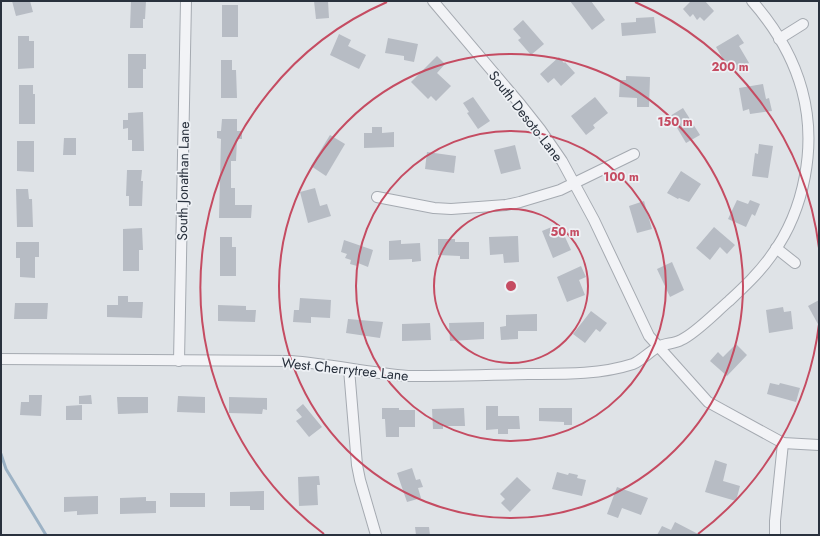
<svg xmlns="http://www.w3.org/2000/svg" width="820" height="536" font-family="Jost,sans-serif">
	<rect width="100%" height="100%" fill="#dfe3e7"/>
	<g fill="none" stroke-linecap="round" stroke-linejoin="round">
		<polyline stroke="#9cb2c5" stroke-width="3" points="1,454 6,469 46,535"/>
	</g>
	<g fill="#b7bcc4">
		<polygon points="12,1 30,1 33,12 16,16"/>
		<polygon points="131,1 146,1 145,19 143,19 143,28 130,28"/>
		<polygon points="314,1 328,1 329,18 316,19"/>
		<polygon points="570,1 591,1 605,20 592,30"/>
		<polygon points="691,1 705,1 714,11 704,21 700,17 697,20 693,14 690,17 683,9"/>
		<rect x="222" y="5" width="16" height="32"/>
		<polygon points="654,17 656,33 622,36 621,23 636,22 636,18"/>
		<polygon points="523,20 544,44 531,55 518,40 521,38 513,29"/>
		<polygon points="339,34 351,40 348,46 366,55 359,69 330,55"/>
		<polygon points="738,34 744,43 739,46 749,63 731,73 716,47"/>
		<polygon points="18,36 29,36 29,41 34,41 34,68 18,69"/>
		<polygon points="388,38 418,44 414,62 404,60 404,56 385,53"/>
		<polygon points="128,54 146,54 146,69 143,69 143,88 128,88"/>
		<polygon points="437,56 445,64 437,73 451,86 436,101 431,96 428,99 411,82"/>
		<polygon points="559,57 564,63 565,62 575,73 561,86 554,78 548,83 540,74"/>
		<polygon points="221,60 232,60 232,70 236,70 237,98 221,98"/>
		<polygon points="626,76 650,77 649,107 637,107 637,98 619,97 620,80 626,80"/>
		<polygon points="763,84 766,99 769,98 772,111 750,114 749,109 743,111 739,88"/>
		<polygon points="19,85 33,85 33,94 35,94 35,124 19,124"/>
		<polygon points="473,97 490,121 478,129 467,113 469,112 463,103"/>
		<polygon points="595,97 608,113 593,125 595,128 586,135 571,116"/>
		<polygon points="683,108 700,135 686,143 670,116"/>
		<polygon points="143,112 144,151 132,151 132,140 128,140 128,128 123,129 123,120 128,120 128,113"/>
		<polygon points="222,119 237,119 237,131 242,131 242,139 237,139 236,161 231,161 231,188 235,188 235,205 252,205 251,218 219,218 221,139 217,138 217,131 221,131"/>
		<polygon points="372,127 382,127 382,133 394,132 394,147 364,148 364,133 372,133"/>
		<polygon points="330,135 345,144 326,176 311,166"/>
		<polygon points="64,138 76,138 76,155 63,155"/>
		<polygon points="17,141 34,141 34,172 17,171"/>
		<polygon points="759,144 773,146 768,178 752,176 755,153 758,154"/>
		<polygon points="515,145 521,169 501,174 494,150"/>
		<polygon points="427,152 456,156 454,173 425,169"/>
		<polygon points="127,170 142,170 141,181 143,181 142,206 129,206 129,196 126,196"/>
		<polygon points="681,171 701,184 689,202 679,198 678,199 667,193"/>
		<polygon points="315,188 320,206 327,204 331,216 308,223 300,192"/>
		<polygon points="16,189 28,189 29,199 32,199 33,227 17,227"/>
		<polygon points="737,200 748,204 750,200 760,204 755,216 752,214 746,227 728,219"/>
		<polygon points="644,201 652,229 637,233 629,206"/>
		<polygon points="559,224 571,250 553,258 542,231"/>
		<polygon points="714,227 735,245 727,254 720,247 710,260 696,248"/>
		<polygon points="142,228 143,250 139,250 139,271 123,271 123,229"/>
		<polygon points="518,236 519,262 504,263 503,254 490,255 489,237"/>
		<polygon points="220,237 232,237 232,247 236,247 236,276 220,276"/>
		<polygon points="438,239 455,239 455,242 469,242 469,259 460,259 460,256 438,255"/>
		<polygon points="344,240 373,250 368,267 358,263 357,266 350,264 351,260 345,258 347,254 341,252"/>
		<polygon points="401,240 401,244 420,243 421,261 412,262 412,259 389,260 389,241"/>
		<polygon points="16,242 39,242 39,257 35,257 35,278 20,277 20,258 16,258"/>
		<polygon points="672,262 684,290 670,297 657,269"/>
		<polygon points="581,266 586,277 579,280 585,295 567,302 557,277"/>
		<polygon points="118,296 128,296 128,302 143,302 142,318 107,317 107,305 118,305"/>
		<polygon points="300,298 331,300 330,318 311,317 311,323 293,322 294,310 299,310"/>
		<polygon points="819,300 819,326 808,306"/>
		<polygon points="15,303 48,303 47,319 14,319"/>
		<polygon points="218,305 246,306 246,310 256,310 255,322 218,321"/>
		<polygon points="783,307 784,312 791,311 793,329 769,333 766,310"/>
		<polygon points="591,311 607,323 600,332 596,329 585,343 573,334"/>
		<polygon points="537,314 537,331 518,331 518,339 501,340 500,327 506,326 506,315"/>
		<polygon points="348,319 383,322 380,338 346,333"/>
		<polygon points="484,322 484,339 450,341 449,323"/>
		<polygon points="430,323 431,340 402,341 402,324"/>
		<polygon points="736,344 747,355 727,376 710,361 718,352 723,357"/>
		<polygon points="770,383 779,385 780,383 800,388 796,402 767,394"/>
		<polygon points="29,395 42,395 41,416 20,415 21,402 29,402"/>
		<polygon points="91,395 92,404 79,404 79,396"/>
		<polygon points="178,396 205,397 205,413 177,412"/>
		<polygon points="117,397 148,397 148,413 118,414"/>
		<polygon points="229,397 267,398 267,410 263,409 262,414 229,413"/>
		<polygon points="303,404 322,427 309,437 296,421 302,417 296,410"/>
		<polygon points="82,405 82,420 66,420 66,406"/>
		<polygon points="486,406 498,406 498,416 519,416 520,429 508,429 508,434 498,434 498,429 486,430"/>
		<polygon points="382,408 399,408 399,410 415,410 415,427 399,427 399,437 386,437 385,419 382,419"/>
		<polygon points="464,408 465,426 443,426 443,429 433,429 432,409"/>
		<polygon points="539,408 572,408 572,425 564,425 564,422 539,421"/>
		<polygon points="715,460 727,464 723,481 740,486 736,501 705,492"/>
		<polygon points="412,468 416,480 420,479 423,487 418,488 421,498 407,502 397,473"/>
		<polygon points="557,472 568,475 569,473 578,475 577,478 586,480 582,496 552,489"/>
		<polygon points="319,476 320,485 317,485 318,505 299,506 298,477"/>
		<polygon points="517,477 531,490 510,512 501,503 505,499 500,494"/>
		<polygon points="617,487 648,498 641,515 622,508 618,518 607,514"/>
		<polygon points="264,491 264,510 250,510 250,506 230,506 230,492"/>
		<rect x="170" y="493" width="35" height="14"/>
		<polygon points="98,496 98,514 77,515 77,511 64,512 64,497"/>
		<polygon points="146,497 146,501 156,501 156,513 120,514 120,498"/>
		<polygon points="675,522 700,535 657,535 662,526 671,530"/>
		<polygon points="415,527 429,527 430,535 416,535"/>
	</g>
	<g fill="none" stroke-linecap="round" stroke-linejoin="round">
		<g stroke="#a5aab1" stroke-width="12">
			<g id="street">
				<polyline points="433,1 521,105 540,129 562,161 594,220 649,336 708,402 783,443 819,445"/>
				<polyline points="779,39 803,24"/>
				<polyline points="377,197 434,208 451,209 506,205 520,202 560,190 634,154"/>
				<polyline points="776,248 795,263"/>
				<path d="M1,359l290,2c39,3 78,12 117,15 40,0 80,-1 120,-2 34,0 71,1 105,-10 9,-4 16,-12 25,-17 7,-4 16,-3 23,-7 14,-6 35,-28 48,-39 15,-14 30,-28 42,-45 34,-46 46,-111 31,-166 -9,-33 -28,-64 -50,-89"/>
				<polyline points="179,361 186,1"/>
				<polyline points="349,369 357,465 360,480 376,535"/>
				<polyline points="775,535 775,521 783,443"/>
			</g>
		</g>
		<use href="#street" stroke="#f2f3f6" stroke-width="10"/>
	</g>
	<g fill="none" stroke="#c54c62" stroke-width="2">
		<circle cx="511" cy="286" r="77"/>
		<circle cx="511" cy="286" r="155"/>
		<circle cx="511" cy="286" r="232"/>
		<path d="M819 324A310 310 0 0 1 698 534M324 534A310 310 0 0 1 387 2M635 2A310 310 0 0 1 819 248"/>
	</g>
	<g text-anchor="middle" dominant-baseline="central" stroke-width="3.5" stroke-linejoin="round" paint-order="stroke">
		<g font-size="14" fill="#29313d" stroke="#eef1f5">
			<text transform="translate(526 116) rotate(52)">South Desoto Lane</text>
			<text transform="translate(183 181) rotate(-89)">South Jonathan Lane</text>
			<text transform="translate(345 369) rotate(6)">West Cherrytree Lane</text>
		</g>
	</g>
	<circle cx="511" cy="286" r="6" fill="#c54c62" stroke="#eef1f5" stroke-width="2"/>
	<g font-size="12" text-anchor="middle" font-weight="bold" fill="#c54c62" stroke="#eef1f5" stroke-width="3.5" stroke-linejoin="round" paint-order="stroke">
		<text x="730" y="71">200 m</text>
		<text x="675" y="126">150 m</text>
		<text x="621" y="181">100 m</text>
		<text x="565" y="236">50 m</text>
	</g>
	<rect width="820" height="536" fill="none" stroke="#29313d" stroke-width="4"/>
</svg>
